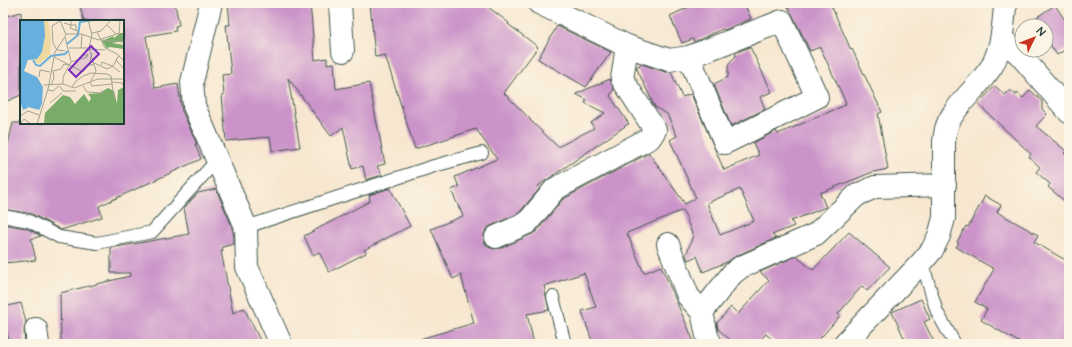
<svg xmlns="http://www.w3.org/2000/svg" width="1072" height="347" font-family="'Architects Daughter',sans-serif">
	<rect width="100%" height="100%" fill="#fcf5e5"/>
	<filter id="ink" filterUnits="userSpaceOnUse"><feTurbulence type="fractalNoise" baseFrequency=".025" numOctaves="2"/><feDisplacementMap in="SourceGraphic" scale="8" xChannelSelector="R" yChannelSelector="G"/><feConvolveMatrix kernelMatrix="1 2 1 2 8 2 1 2 1" color-interpolation-filters="sRGB"/></filter>
	<filter id="wash" filterUnits="userSpaceOnUse"><feTurbulence type="fractalNoise" baseFrequency=".012" numOctaves="4" result="noise"/><feDisplacementMap in="SourceGraphic" scale="16" xChannelSelector="R" yChannelSelector="G"/><feGaussianBlur stdDeviation="0.9" result="paint"/><feColorMatrix in="noise" values="0 0 0 0 0 0 0 0 0 0 0 0 0 0 0 0 0 1.4 0 .05"/><feComposite in="paint" operator="in"/></filter>
	<g filter="url(#wash)">
		<rect width="100%" height="100%" fill="#f7e7d0"/>
		<g fill="none" stroke-linecap="round" stroke-linejoin="round">
			<polyline stroke="#67afde" stroke-width="7" points="1019,34 1022,38"/>
		</g>
		<g id="blocks">
			<g fill="#cb93c9" fill-rule="evenodd">
				<polygon points="79,3 175,3 179,25 175,26 176,31 146,36 155,88 178,84 182,111 197,144 195,144 201,159 99,206 102,217 61,230 32,214 3,209 3,165 13,123 123,123 123,21 84,21"/>
				<polygon points="228,3 310,3 315,60 327,58 327,64 334,63 336,89 369,83 385,164 377,166 382,175 366,180 363,166 352,169 343,127 331,136 288,78 300,147 272,151 270,137 226,141 222,95 224,95 222,75 231,74 226,25 230,25"/>
				<path d="M370,3h53l27,2v-2h33l26,20 -1,1 30,23 -34,46 26,26v1l28,27 36,-19 -3,-5 14,-10 -20,-10 2,-3 -11,-6 34,-15 4,10 -4,7 19,28h-1l-90,62 2,2 -21,25 -28,13 -5,3 -2,6v7l4,5 6,2 7,-1 31,-14 5,-3 26,-32 86,-46 36,51 11,-6 -26,-58 7,-4 -10,-22 -12,-7 -19,-40 6,-3 23,8h6l11,25 9,-3 33,76 35,-15 -6,-12 23,-12 2,3 67,-29 1,-2 -26,-56 -10,4 -17,-35 -7,-13h44l21,47 1,-1 30,63 -4,2 10,55 -15,3 -53,21 6,14 -35,14 3,5 -22,9 4,3 -40,18 -9,6 -24,10 -6,-16 -9,4 -2,-5 7,-19 -10,-26 -56,23 17,40 17,-7 34,78h-40l-2,-6 -20,6h-40l-11,-33 14,-4 -12,-34 -40,13 5,24 -22,4 7,30h-113l-1,-5 54,-16 -13,-48 -8,4 -22,-50 32,-13 -12,-26 8,-3 -4,-10 42,-18 -21,-30 -61,20 -30,-94 -10,2zM740,189l14,32 -34,14 -13,-32z"/>
				<polygon points="697,3 744,3 751,19 724,30 723,29 694,42 693,39 682,43 670,16"/>
				<polygon points="1055,5 1069,26 1069,47 1057,55 1046,38 1046,26 1039,26 1034,19"/>
				<polygon points="21,12 21,95 3,103 3,17"/>
				<polygon points="557,26 611,52 586,87 538,59"/>
				<polygon points="750,47 772,92 760,97 765,109 731,126 714,84 728,77 728,67 729,63 736,56 735,53"/>
				<polygon points="995,86 1005,95 1010,90 1016,95 1017,93 1023,98 1030,90 1042,101 1042,109 1047,114 1036,126 1066,151 1064,153 1069,158 1069,205 1048,187 1050,184 1036,172 1040,167 1029,157 1031,154 978,104"/>
				<polygon points="390,188 410,226 364,250 366,253 329,272 319,252 313,255 304,236 370,201 369,195"/>
				<polygon points="216,189 231,224 234,237 234,244 222,247 223,251 221,251 233,313 244,308 262,344 61,344 60,293 130,276 130,273 111,273 111,248 189,234 184,208 198,193"/>
				<polygon points="985,196 1001,205 997,212 1038,235 1034,242 1069,262 1069,344 1022,344 981,320 987,309 975,302 994,269 956,247 959,243 957,242 966,226 968,227"/>
				<polygon points="3,224 26,228 41,236 31,239 36,260 3,263"/>
				<polygon points="849,232 890,267 867,291 862,286 838,314 840,316 815,344 777,344 766,334 756,344 735,344 718,329 717,323 731,307 738,314 769,280 760,272 796,256 813,270"/>
				<polygon points="921,299 930,319 924,322 935,344 907,344 892,312"/>
				<polygon points="21,303 26,322 24,330 25,344 10,344 3,315 3,307"/>
			</g>
		</g>
	</g>
	<g filter="url(#ink)">
		<use href="#blocks" fill-opacity="0" stroke="#3f564b" stroke-width="1"/>
		<g fill="none" stroke-linecap="round" stroke-linejoin="round">
			<g stroke="#3f564b" stroke-width="14">
				<g id="service">
					<polyline points="3,216 29,221 59,237 97,243 152,232 217,160"/>
					<polyline points="246,227 434,166 482,153"/>
					<polyline points="922,262 937,312 955,344"/>
					<polyline points="553,297 565,344"/>
				</g>
			</g>
			<g stroke="#3f564b" stroke-width="24">
				<g id="minor">
					<polyline points="211,3 192,82 194,106 246,227 247,267 281,344"/>
					<polyline points="340,3 343,51"/>
					<polyline points="539,3 627,46 669,60 689,57 782,21 817,97 725,143 689,57"/>
					<polyline points="1002,39 1020,55 1069,112"/>
					<polyline points="496,237 527,223 555,189 650,138 655,130 622,79 627,46"/>
					<polyline points="668,244 688,296 702,312"/>
					<polyline points="36,329 38,344"/>
					<polyline points="711,344 707,336 702,312 732,274 741,267 816,234 857,195 875,187 945,185"/>
					<path d="M844,344l78,-82 10,-12 7,-14 5,-18v-77c1,-4 1,-8 2,-12 5,-21 36,-45 47,-65 9,-18 10,-37 12,-57l2,-4"/>
				</g>
			</g>
			<use href="#service" stroke="#fff" stroke-width="12"/>
			<use href="#minor" stroke="#fff" stroke-width="22"/>
		</g>
	</g>
	<g transform="translate(20 20)">
		<rect width="104" height="104" fill="#f7e7d0"/>
		<path d="M100,13h4v8l-12,2 12,2v4l-15,-2 -2,2 -5,-8 11,-5 1,2zM104,67v37l-80,-1 1,-10 18,-18 7,2 5,7 9,-10 5,8 2,-4 -3,-4 12,-1 8,-5 6,3 3,13 1,-14z" fill="#78ac68"/>
		<path d="M22,0h6l3,16 -1,19 -11,9 -7,-5z" fill="#eeda9e"/>
		<path d="M0,0h24l1,16 -3,16 -5,7 -9,1 -4,11 13,6 6,10 -1,17 -3,6 -11,-3 -1,-5 1,6 -5,2 -3,-9z" fill="#67afde"/>
		<path fill="none" stroke="#67afde" stroke-width="2" d="M47,24l11,-9 2,-13 13,-2M13,40l3,5 4,1 11,-10 14,-2 3,-3"/>
		<path fill="none" stroke="#a1a392" stroke-width="1" d="M51,0v5h5v6M68,0l4,15 -3,13 7,23 -5,10M40,1l-8,5 1,17 4,7 8,1M44,3l7,2 -1,3 8,3 -1,3M87,5l9,9M77,12l8,16 12,6 7,7M72,13l9,-2 10,-11M46,14h15l18,6 20,-7M99,16l1,-16M45,17l6,24M82,20l21,2M49,28h20M61,28l1,-14M70,29l15,1M72,33l-2,8 17,8 6,-3 6,-11M34,37l29,15 5,-6 6,-2M96,40l8,9M81,45l1,-3 10,4 8,6M33,51l8,-2 3,-5 4,1M19,57l1,-7 10,2M70,62l2,4 20,-2M92,62l10,1 2,4M43,64v-7l8,-15 16,-5 1,-3 -4,2M24,65l19,-1 11,4 24,-9h26M31,65l3,-7 -1,-8M40,66l3,5h13M63,66l4,6 15,1v-3M52,67l4,-6 7,-5 8,-3 16,1 4,2 3,23M28,70l5,1 6,-5M30,83l12,-10M0,96l8,-5 11,4M0,104l4,-5 7,5M17,104l11,-35 7,-37 11,-17 -6,-15"/>
		<path fill="#7b2cbf" fill-opacity="0.15" stroke="#7b2cbf" stroke-width="2" d="M71,26l8,8 -23,23 -7,-7z"/>
		<rect width="104" height="104" fill="none" stroke="#1f3d34" stroke-width="2"/>
	</g>
	<rect width="1072" height="347" fill="none" stroke="#fcf5e5" stroke-width="16"/>
	<g transform="translate(1034 38) rotate(47)"><circle r="19" fill="#fcf5e5" stroke="#a4ab9e"/>
	<path d="M0-3L7 15L0 10L-7 15Z" fill="#c8321e"/>
	<text y="-6" font-size="11" font-weight="bold" text-anchor="middle" fill="#1f3d34">N</text>
	</g>
</svg>
